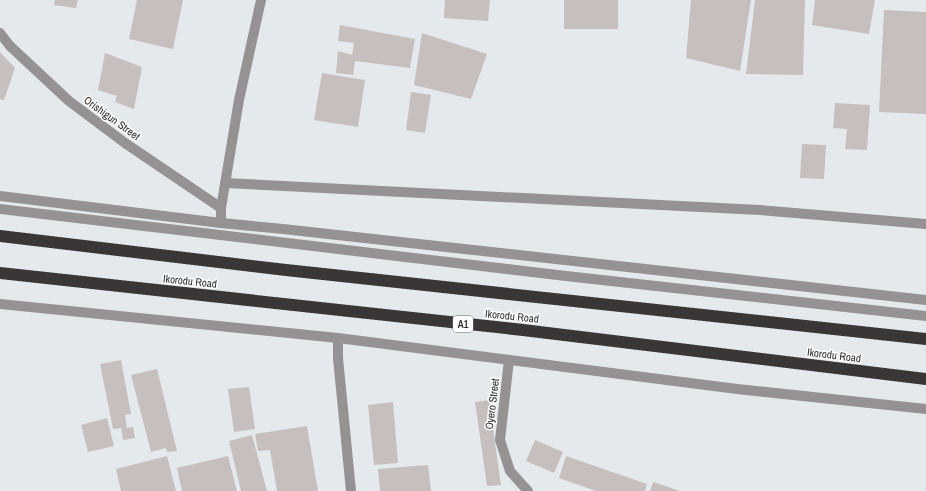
<svg xmlns="http://www.w3.org/2000/svg" width="926" height="491" font-family="'Archivo Narrow',sans-serif">
	<rect width="100%" height="100%" fill="#e4e9ee"/>
	<g fill="#c7bfbe">
		<polygon points="55,0 78,0 76,8 54,5"/>
		<polygon points="137,0 183,0 173,49 129,39"/>
		<polygon points="445,0 490,0 488,21 444,18"/>
		<rect x="564" y="0" width="54" height="29"/>
		<polygon points="691,0 751,0 740,71 686,58"/>
		<polygon points="755,0 805,0 803,75 746,74"/>
		<polygon points="815,0 875,0 869,34 812,25"/>
		<polygon points="884,10 926,12 926,114 879,112"/>
		<polygon points="340,25 415,39 410,68 355,61 353,75 336,73 338,51 352,55 354,43 338,41"/>
		<polygon points="422,33 487,54 471,99 414,85"/>
		<polygon points="0,52 15,68 4,100 0,99"/>
		<polygon points="105,53 142,67 134,109 115,102 117,96 98,90"/>
		<polygon points="322,73 365,80 358,127 314,120"/>
		<polygon points="411,92 431,95 425,133 406,130"/>
		<polygon points="835,103 870,105 867,150 845,149 847,129 833,128"/>
		<polygon points="802,144 826,145 824,179 800,178"/>
		<polygon points="121,360 131,414 125,415 127,428 133,427 135,438 123,440 121,428 113,429 100,364"/>
		<polygon points="157,369 177,451 167,452 166,448 151,452 131,375"/>
		<polygon points="249,387 255,429 234,432 228,389"/>
		<polygon points="489,400 501,485 487,486 475,402"/>
		<polygon points="393,402 398,463 374,465 368,405"/>
		<polygon points="107,418 114,446 88,452 81,425"/>
		<polygon points="307,426 318,491 277,491 270,450 258,451 255,434"/>
		<polygon points="252,435 267,491 241,491 229,441"/>
		<polygon points="535,440 563,452 554,473 526,461"/>
		<polygon points="167,456 176,491 121,491 116,469"/>
		<polygon points="228,456 237,491 182,491 177,468"/>
		<polygon points="566,456 647,484 645,491 596,491 559,478"/>
		<polygon points="428,465 431,491 380,491 378,469"/>
		<polygon points="653,482 680,491 650,491"/>
	</g>
	<g fill="none" stroke-linecap="round" stroke-linejoin="round">
		<g stroke="#969293" stroke-width="10">
			<polyline points="225,183 760,210 926,224"/>
			<polyline points="0,209 566,276 926,316"/>
		</g>
		<g stroke="#969293" stroke-width="10">
			<polyline points="0,33 10,46 69,101 125,143 221,208"/>
			<polyline points="221,223 221,208 239,100 261,0"/>
			<polyline points="338,338 338,358 351,491"/>
			<polyline points="509,360 500,440 510,471 528,491"/>
		</g>
		<g stroke="#969293" stroke-width="10">
			<polyline points="0,196 221,223 283,229 926,300"/>
			<polyline points="0,304 338,338 737,389 926,409"/>
		</g>
		<g stroke="#3b3636" stroke-width="12">
			<polyline points="0,236 286,270 926,339"/>
			<polyline points="0,273 523,330 926,379"/>
		</g>
	</g>
	<g text-anchor="middle" dominant-baseline="central" stroke-width="3" stroke-linejoin="round" paint-order="stroke">
		<rect fill="#fff" stroke="#6a6b6c" stroke-width="1" x="453" y="316" width="20" height="16" rx="3"/>
		<g font-size="10" font-weight="bold" fill="#2a2c2d">
			<text x="463" y="324">A1</text>
		</g>
		<g font-size="11" fill="#2a2c2d" stroke="#fff">
			<text transform="translate(112 118) rotate(36)">Orishigun Street</text>
			<text transform="translate(190 281) rotate(6)">Ikorodu Road</text>
			<text transform="translate(512 316) rotate(6)">Ikorodu Road</text>
			<text transform="translate(834 355) rotate(7)">Ikorodu Road</text>
			<text transform="translate(492 404) rotate(-83)">Oyero Street</text>
		</g>
	</g>
</svg>
